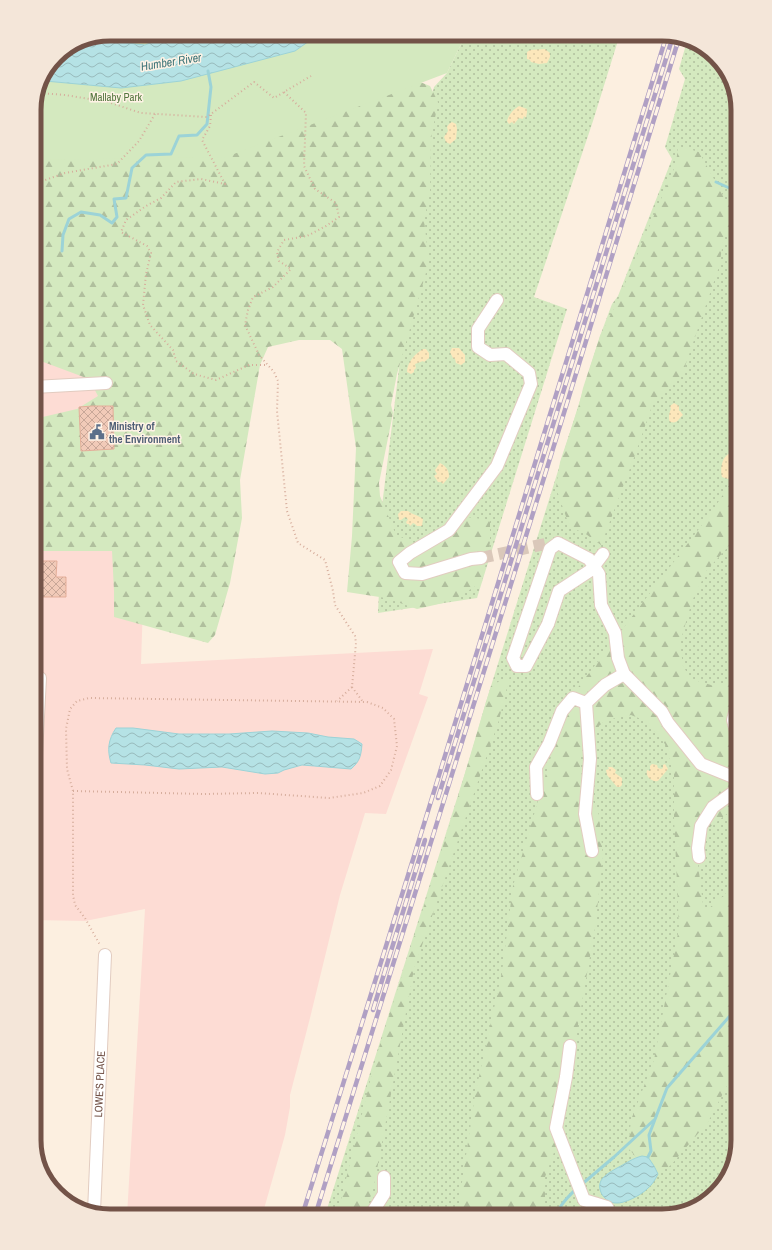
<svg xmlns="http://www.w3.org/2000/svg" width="772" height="1250" font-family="'Archivo Narrow',sans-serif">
	<defs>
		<pattern id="grass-dots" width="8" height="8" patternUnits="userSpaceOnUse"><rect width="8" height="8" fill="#d4e9bf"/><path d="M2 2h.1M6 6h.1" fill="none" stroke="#b0bf9d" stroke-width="1.8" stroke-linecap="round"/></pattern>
		<pattern id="forest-firs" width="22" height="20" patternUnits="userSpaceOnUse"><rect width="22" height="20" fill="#d4e9bf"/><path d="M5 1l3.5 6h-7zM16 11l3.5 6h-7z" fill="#b0bf9d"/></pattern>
		<pattern id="sand-dots" width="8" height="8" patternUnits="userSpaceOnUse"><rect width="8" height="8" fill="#fce7bb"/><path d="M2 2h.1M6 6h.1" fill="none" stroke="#dbc8a2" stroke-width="1.8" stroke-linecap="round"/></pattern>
		<pattern id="water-waves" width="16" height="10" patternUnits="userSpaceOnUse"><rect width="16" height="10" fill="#b5e2e5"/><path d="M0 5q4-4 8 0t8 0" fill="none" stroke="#98babc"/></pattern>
		<pattern id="building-cross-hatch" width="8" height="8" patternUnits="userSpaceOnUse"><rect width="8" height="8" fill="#f1cab8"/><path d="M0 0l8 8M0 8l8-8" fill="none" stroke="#c8a798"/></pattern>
	</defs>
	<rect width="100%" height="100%" fill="#fcefe0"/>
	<polygon fill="#fddcd4" points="34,175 157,175 141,664 433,649 419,694 428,697 386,814 365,813 340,895 310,1018 290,1095 290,1107 285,1135 262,1216 127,1216 145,909 85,921 34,920"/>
	<g fill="url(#grass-dots)">
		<polygon points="466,34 620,34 593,121 534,297 567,309 477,598 378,613 382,526 380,522 404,328 423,128 434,87 447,73"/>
		<polygon points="687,41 704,47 730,76 738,110 738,1140 725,1182 696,1208 662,1216 328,1216 327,1209 472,751 486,702 600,336 612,304 618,296 672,159 665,147 685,79 679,69"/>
	</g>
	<g fill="url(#forest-firs)">
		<polygon points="410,78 430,86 438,102 431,139 430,193 424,220 429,262 397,374 391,405 393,413 379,483 380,496 396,535 419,545 438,546 457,522 466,517 490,520 490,542 482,582 452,601 417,609 386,598 347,592 352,536 356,448 342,349 330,340 299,340 268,347 260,365 240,480 242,518 230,583 215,635 208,643 114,617 114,591 112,551 34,551 34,419 77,409 98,396 89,379 38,360 34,347 34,105"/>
		<polygon points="678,146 699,152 725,199 738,207 738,239 724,236 719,267 682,375 652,406 635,455 601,545 583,532 570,528 556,488 560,462 579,405 583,388 600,336 618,300 676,164"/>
		<polygon points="738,466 738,536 707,570 692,601 680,643 683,666 691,679 711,685 738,681 738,805 695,839 704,913 738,882 738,1065 708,1122 671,1165 658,1174 654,1166 642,1156 636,1157 628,1148 631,1120 654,1060 679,928 674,818 674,774 665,744 646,721 631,715 606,720 594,730 579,756 581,773 599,815 603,857 595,928 557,1144 545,1177 545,1209 547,1216 457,1216 475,1095 502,972 513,886 567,702 711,513 730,484"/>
		<polygon points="510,675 499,720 414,969 374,1186 364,1216 337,1216 376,1057 450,824 486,702 491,686"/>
	</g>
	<g fill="url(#sand-dots)">
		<polygon points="545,49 550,53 550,57 547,63 539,64 531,62 530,60 527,59 527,52 530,50"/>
		<path d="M519,106l8,3v3l-1,6 -2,-2 -1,3 -4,-1 -5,6 -2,-2 -3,2 -2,-3c2,-7 6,-11 12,-15z"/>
		<polygon points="452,122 456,124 457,129 456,139 450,144 446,142 444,137 448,131 447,127 449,124"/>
		<polygon points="452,348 459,348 465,355 465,362 461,365 456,363 455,359 453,358 450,352"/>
		<path d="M423,349h3l3,4v5l-5,4 -1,-1 -8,3 1,4 -2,2v2l-3,2 -4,-2c0,-10 8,-18 16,-23z"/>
		<path d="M674,403l5,3v5h1l3,4c-5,4 -5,9 -13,7 -2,-4 -1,-9 1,-13l-1,-3z"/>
		<path d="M733,452h3l2,5 -3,5 -6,4 1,2 -1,3 2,2 -1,4 -2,2 -6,-2c-2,-10 0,-22 11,-25z"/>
		<path d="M440,463c6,3 9,7 9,14l-6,7 -2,-2h-3l-4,-6 3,-2 -2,-4z"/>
		<path d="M401,511h7c5,4 10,4 15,8l-1,7h-5l-2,-2 -2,-1 -3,3 -1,-2h-2l-1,-2 1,-1 1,-2 -3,-2 -4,3h-2l-1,-6z"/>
		<path d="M652,764l5,1 1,3 3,1 2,-1v-3l2,-1 3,5 -10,12c-6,1 -13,-4 -11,-11l3,1v-5z"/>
		<polygon points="608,767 612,767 616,770 615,773 622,778 622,785 620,787 617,787 607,775 606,770 609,769"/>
	</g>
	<polygon fill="#d4e9bf" points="110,34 466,34 447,73 226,157 34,160 34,105 56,56 81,40"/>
	<g fill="url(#water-waves)" stroke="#9cd3d7">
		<polygon points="184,34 319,34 295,51 181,81 121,88 45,81 56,56 79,41 93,44 109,41 145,45 168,36"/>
		<path d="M116,728h17l46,6h50l43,-3 36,2 20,4 26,2 8,5c-1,12 -2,17 -11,25l-49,-4 -18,5 -6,3 -13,1 -43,-7 -43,2 -34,-4 -34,-2c-4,-13 -3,-23 5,-35z"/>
		<path d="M642,1156l6,1 6,9 4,8c-3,6 -6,11 -11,15 -6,6 -23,15 -31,14 -11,0 -21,-14 -14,-24 4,-5 10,-8 15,-11 8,-4 16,-10 25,-12z"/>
	</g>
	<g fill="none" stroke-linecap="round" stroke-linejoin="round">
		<g stroke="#9cd3d7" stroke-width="3">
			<polyline points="716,182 738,192"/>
			<polyline points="62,251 63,235 69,219 81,212 100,215 112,223 117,217 114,199 126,198 132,168 146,155 171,154 179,136 197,135 207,124 211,87 208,71"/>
			<polyline points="648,1157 651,1151 649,1135 667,1088 735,1010 738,1003"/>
			<polyline points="581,1185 614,1157 654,1120"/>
			<path d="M561,1216l-4,-3c4,-10 12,-17 19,-24"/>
		</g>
	</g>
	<g fill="url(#building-cross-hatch)" stroke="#e4ae99">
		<polygon points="92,406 113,406 114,449 81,451 79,407"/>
		<polygon points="34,561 57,561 56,577 66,577 66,597 41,597 41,583 34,583"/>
	</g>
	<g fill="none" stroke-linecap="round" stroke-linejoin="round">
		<polyline stroke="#dac8ba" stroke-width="12" stroke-dasharray="12 6" stroke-linecap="butt" points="481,558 545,544"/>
		<g stroke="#e2ccc0" stroke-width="14">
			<g id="minor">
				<polyline points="34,387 106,383"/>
				<polyline points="603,554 591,570 559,591 548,624 526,666 517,666 513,658 550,549 558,543 589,559 599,574 601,605 615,633 618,658 624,674 662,712 668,723 701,764 738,779"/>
				<polyline points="481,558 471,559 422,574 405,573 399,562 410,553 449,530 497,466 531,384 529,373 506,354 490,355 478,347 478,329 497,300"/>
				<polyline points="586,703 590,759 585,814 592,851"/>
				<polyline points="738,739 733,720 738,701"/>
				<polyline points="34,793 40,678 34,678"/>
				<polyline points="537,794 536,767 549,744 562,711 573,698 586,703 605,685 624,674"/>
				<polyline points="699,857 698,848 701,826 713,807 735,791 738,791"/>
				<polyline points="570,1046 566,1077 556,1128 584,1200 607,1207 611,1216"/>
				<path id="s1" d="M94,1212l11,-257"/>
				<polyline points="370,1216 384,1194 384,1177"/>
			</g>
		</g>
		<g stroke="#d6ad9c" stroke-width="2" stroke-dasharray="1 3" stroke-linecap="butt">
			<polyline points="284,92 306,113 304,166 315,189 336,203 339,217 326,226 307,236 284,240 277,252 279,261 291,269 273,287 253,297 248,310 245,325 259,355 274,372 278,381 277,411 287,511 298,543 325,560 333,591 335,605 355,636 356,643 352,687 337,701"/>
			<polyline points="40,93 65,95 108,102 141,113 207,117 254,82 274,98 311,76"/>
			<polyline points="211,115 210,126 202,140 225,184 201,179 176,182 161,198 146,206 126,220 121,232 147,246 151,253 146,274 143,305 150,325 173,350 176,361 194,374 216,380 249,365 267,365"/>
			<polyline points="34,184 65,173 117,164 139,141 155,114"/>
			<polyline points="352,687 363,702"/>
			<polyline points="73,791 204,794 258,793 329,798 363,793 380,786 391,770 397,746 394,719 383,708 367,702 89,698 77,701 70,709 66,729 67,769 73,791 73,895 75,905 85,918 100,945"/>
		</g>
		<use href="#minor" stroke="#fff" stroke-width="12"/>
		<g stroke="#b0a0c4" stroke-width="4.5">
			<g id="rail">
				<polyline points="438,798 673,36"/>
				<polyline points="373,1010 425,840"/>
				<polyline points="302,1216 424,824 667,34"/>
				<polyline points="315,1216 552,452 679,38"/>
			</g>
		</g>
		<use href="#rail" stroke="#fff3e6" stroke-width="3" stroke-dasharray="9" stroke-linecap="butt"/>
	</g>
	<defs>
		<g id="civic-bare" transform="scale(1.2)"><path d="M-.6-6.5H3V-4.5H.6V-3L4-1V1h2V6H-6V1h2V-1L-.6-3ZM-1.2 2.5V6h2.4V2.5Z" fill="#5c6f8a" stroke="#fff3e6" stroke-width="2.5" paint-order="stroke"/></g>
	</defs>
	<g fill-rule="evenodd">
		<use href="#civic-bare" x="97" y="432"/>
	</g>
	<g text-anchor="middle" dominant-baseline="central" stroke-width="3" stroke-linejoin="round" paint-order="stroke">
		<g font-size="11" fill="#567840" stroke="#fff3e6">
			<text x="116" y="97">Mallaby Park</text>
		</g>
		<g font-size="11" font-weight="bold" fill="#4e5e75" stroke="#fff3e6" text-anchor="start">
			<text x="109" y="426">Ministry of<tspan x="109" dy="13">the Environment</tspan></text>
		</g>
		<g font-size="11" fill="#735348" stroke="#fff3e6">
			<text stroke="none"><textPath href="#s1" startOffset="128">LOWE'S PLACE</textPath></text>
		</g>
		<g font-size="12" font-style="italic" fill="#3c7478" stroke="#fff3e6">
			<text transform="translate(171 62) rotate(-9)">Humber River</text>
		</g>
	</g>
	<path d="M0 0H772V1250H0ZM110 41H662A69 69 0 0 1 731 110V1140A69 69 0 0 1 662 1209H110A69 69 0 0 1 41 1140V110A69 69 0 0 1 110 41Z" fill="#f4e6d9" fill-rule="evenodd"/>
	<path fill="none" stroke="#735348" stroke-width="5" d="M110 41H662A69 69 0 0 1 731 110V1140A69 69 0 0 1 662 1209H110A69 69 0 0 1 41 1140V110A69 69 0 0 1 110 41Z"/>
</svg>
